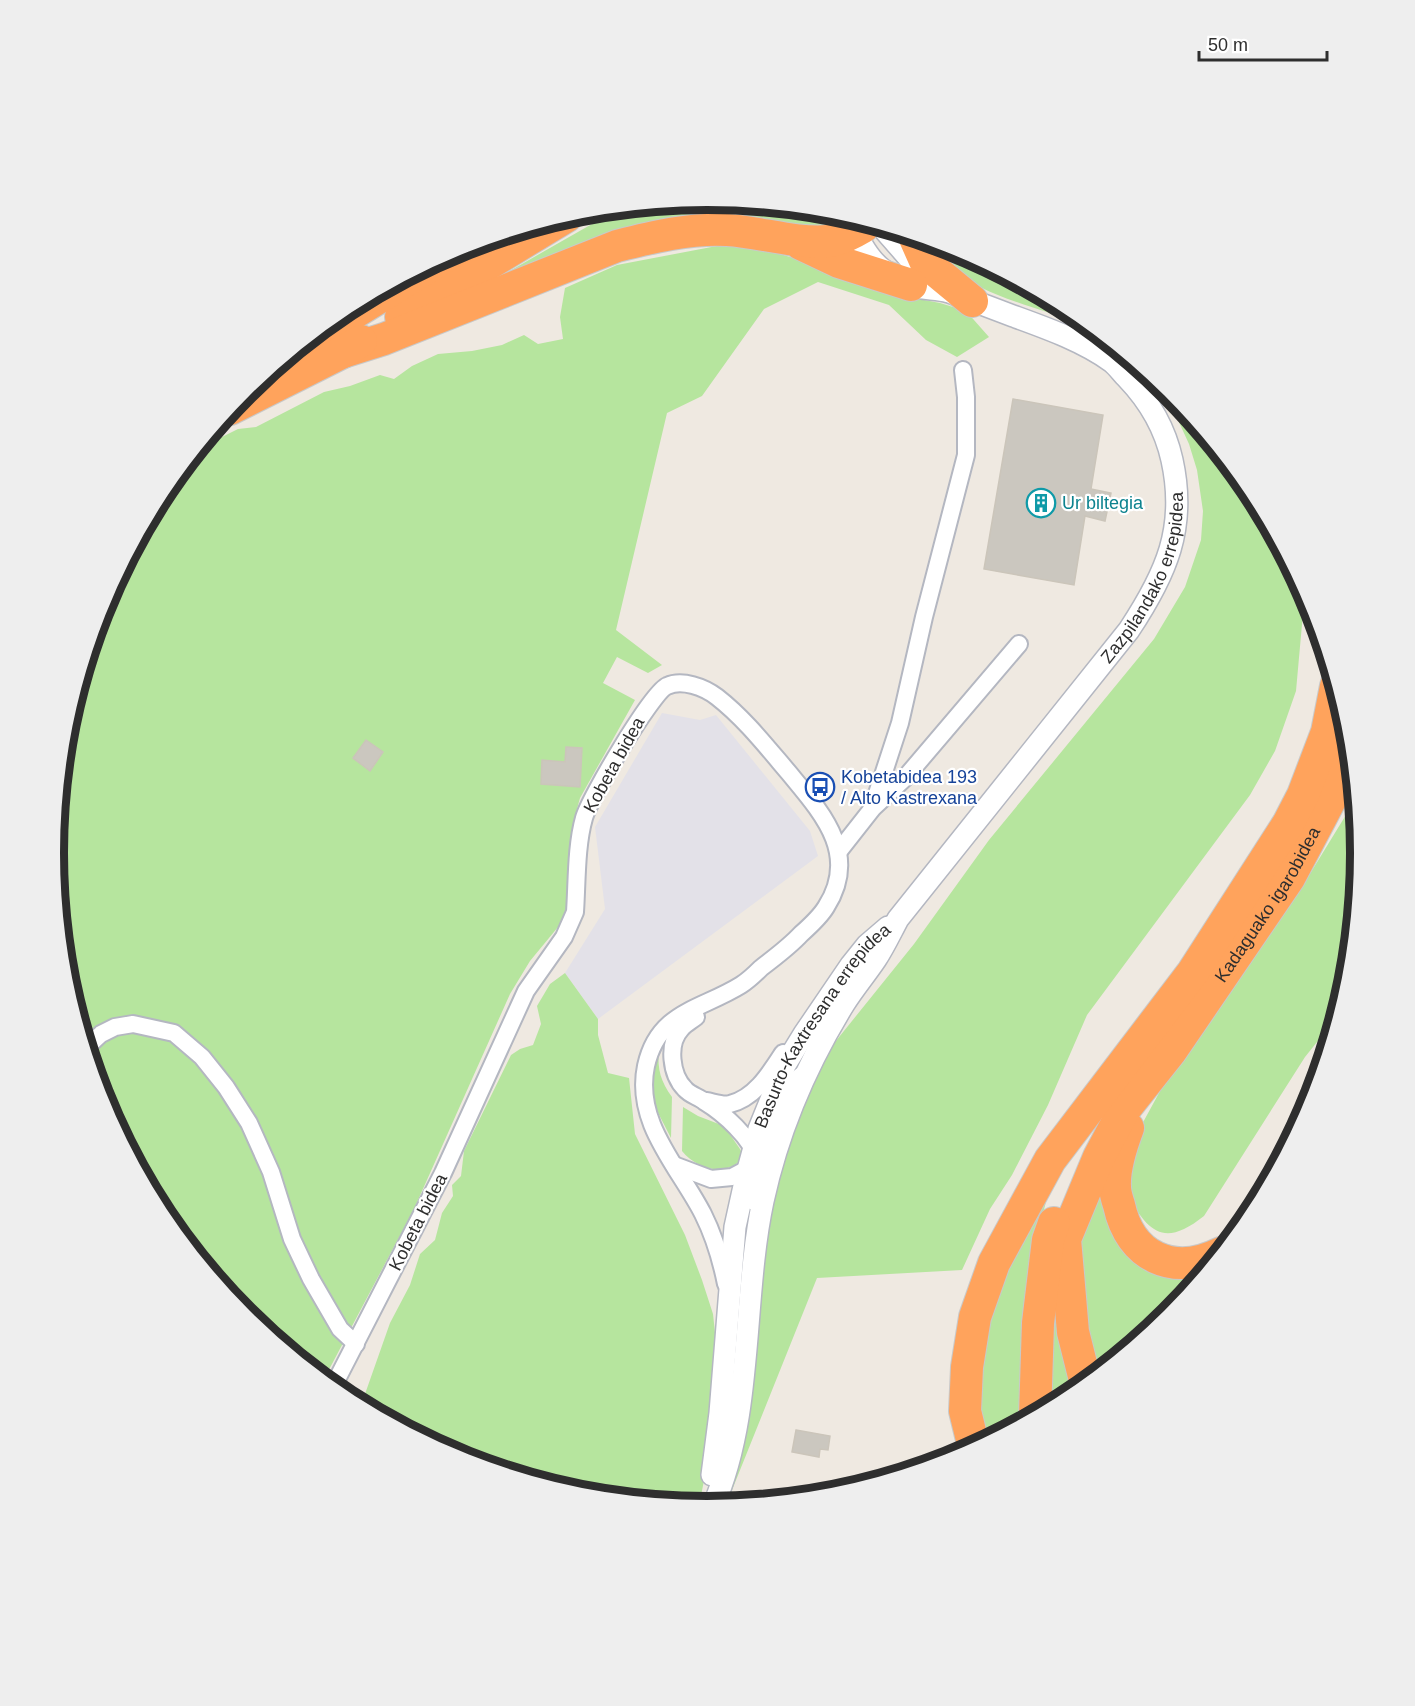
<svg xmlns="http://www.w3.org/2000/svg" width="1415" height="1706" font-family="Helvetica,sans-serif">
	<rect width="100%" height="100%" fill="#efe9e1"/>
	<polygon fill="#e3e1e8" points="662,713 700,720 716,715 810,831 818,856 598,1019 565,973 605,909 595,827"/>
	<g fill="#b6e59e">
		<polygon points="708,200 835,212 841,226 825,232 741,223 492,281 620,208"/>
		<path d="M932,242l26,7 113,61 41,34c-12,-7 -23,-16 -36,-21 -49,-21 -117,-29 -144,-81z"/>
		<polygon points="722,245 770,251 810,263 903,296 940,303 966,311 989,337 957,357 926,340 889,305 818,282 764,309 702,396 667,413 616,630 662,665 648,673 617,657 603,683 635,700 580,798 574,820 567,904 563,921 530,961 510,994 414,1209 324,1379 245,1315 164,1216 104,1103 66,980 54,853 67,725 104,603 164,490 198,449 238,429 256,427 324,392 350,386 380,375 394,379 412,366 438,354 472,351 502,345 524,335 538,344 563,339 560,317 565,288 617,265"/>
		<polygon points="1133,361 1170,391 1251,490 1305,591 1296,691 1275,751 1250,795 1087,1015 1048,1105 1012,1175 990,1209 962,1270 817,1278 726,1505 721,1505 771,1197 801,1104 823,1057 914,944 989,840 1154,639 1185,587 1201,540 1203,511 1197,470 1189,444 1172,407 1152,379"/>
		<path d="M1355,796l6,57 -13,128 -11,36 -32,40 -101,159c-39,31 -55,18 -77,-22l14,-68 24,-44 84,-123 51,-69 49,-80z"/>
		<polygon points="565,973 598,1019 598,1035 608,1073 629,1078 635,1134 685,1235 702,1280 713,1314 717,1351 710,1450 699,1506 580,1494 457,1457 357,1403 365,1394 390,1323 410,1285 420,1254 435,1240 442,1213 453,1196 452,1185 461,1176 464,1151 511,1055 520,1049 533,1045 541,1024 537,1006 550,984"/>
		<path d="M659,1051c-2,18 2,31 13,46l-1,41 -17,-33 -3,-35z"/>
		<path d="M683,1107l15,9 26,10 16,23 2,4 -2,8c-18,16 -44,7 -58,-10z"/>
		<polygon points="1106,1165 1107,1209 1205,1271 1169,1315 1100,1372 1086,1321 1081,1242"/>
		<polygon points="1050,1185 1042,1218 1024,1421 986,1442 980,1423 977,1375 1000,1275"/>
		<polygon points="1053,1257 1075,1392 1046,1410"/>
	</g>
	<g fill="#cbc7bf" stroke="#cbc5ba" stroke-width="1.5">
		<polygon points="1013,399 1103,415 1091,489 1111,493 1105,521 1085,516 1074,585 984,569"/>
		<polygon points="366,740 383,752 370,771 353,758"/>
		<polygon points="566,747 582,748 580,787 541,784 542,760 565,762"/>
		<polygon points="796,1430 830,1436 828,1450 820,1449 819,1457 792,1452"/>
	</g>
	<g fill="none" stroke-linecap="round" stroke-linejoin="round">
		<g stroke="#b4b7c1" stroke-width="20">
			<g id="minor">
				<polyline points="874,807 904,779 1019,644"/>
				<polyline points="839,851 872,809 900,723 924,617 966,455 966,397 963,370"/>
				<path d="M696,1017c-5,4 -11,7 -15,12 -14,15 -10,46 4,60 5,6 14,8 20,13 18,11 47,36 52,58 3,14 -1,28 -3,42"/>
				<polyline points="87,1047 101,1034 115,1027 133,1024 174,1033 202,1057 226,1087 249,1123 271,1172 292,1239 311,1279 340,1329 356,1344"/>
				<path d="M706,1101c7,1 17,5 24,3 25,-6 40,-31 53,-51"/>
				<polyline points="674,1165 711,1179 732,1177 747,1169 766,1145 790,1084 808,1070"/>
				<path d="M333,1387l110,-214 83,-182 38,-54 11,-25c2,-29 1,-66 9,-94 5,-19 68,-126 83,-132 15,-7 37,1 50,11 27,21 49,49 72,76 33,40 71,81 37,134 -6,10 -16,19 -25,27 -12,13 -26,23 -40,34 -6,6 -12,12 -20,17 -40,25 -83,26 -95,81 -12,57 33,101 57,148 11,22 18,45 23,70"/>
			</g>
		</g>
		<g stroke="#b4b7c1" stroke-width="24">
			<g id="tertiary">
				<polyline points="881,226 922,273"/>
				<path id="s1" d="M712,1475l8,-62 15,-186 11,-50 13,-48 26,-64 19,-31 47,-69 16,-20 21,-18"/>
				<path id="s2" d="M713,1506c41,-92 29,-207 50,-305 15,-69 44,-137 81,-197 10,-16 22,-30 32,-45 8,-12 15,-27 22,-40l231,-289c37,-56 58,-102 43,-170 -7,-32 -22,-58 -45,-82 -5,-5 -10,-12 -15,-16 -29,-21 -66,-34 -99,-46 -21,-8 -42,-16 -64,-24 -12,-4 -27,-2 -40,-7 -9,-4 -19,-10 -27,-16 -16,-12 -26,-35 -34,-53"/>
			</g>
		</g>
		<g stroke="#c9c9c9" stroke-width="34">
			<g id="motorway">
				<polyline points="914,236 926,263 972,301"/>
				<polyline points="801,244 839,262 911,285"/>
				<polyline points="401,317 567,216"/>
				<polyline points="316,333 354,313 456,250"/>
				<path d="M343,352l41,-13 233,-93c36,-9 72,-18 110,-16 34,2 67,14 102,11 11,-1 24,-8 34,-14l3,-6"/>
				<polyline points="230,409 343,352 361,341"/>
				<path d="M1128,1128c-6,16 -14,41 -13,59 0,6 2,12 4,18 11,52 54,72 102,48"/>
				<path id="s3" d="M1086,1384l-13,-52 -8,-93 34,-82 25,-47 47,-59 118,-173 49,-93 13,-35"/>
				<polyline points="1035,1416 1038,1323 1048,1240 1054,1223"/>
				<polyline points="974,1448 965,1411 967,1367 975,1317 994,1263 1050,1160 1193,972 1288,824 1303,795 1327,732 1336,686"/>
			</g>
		</g>
		<use href="#minor" stroke="#fff" stroke-width="16"/>
		<use href="#tertiary" stroke="#fff" stroke-width="21"/>
		<use href="#motorway" stroke="#ffa35c" stroke-width="32"/>
	</g>
	<defs>
		<g id="building-ring" transform="scale(1.5)"><circle r="9.5" fill="#fff" stroke="#0f9aa8" stroke-width="1.5"/><path d="M-4-6H4V6H1V3H-1V6H-4ZM-2.5-4.3h1.7v1.8h-1.7ZM.8-4.3h1.7v1.8H.8ZM-2.5-1h1.7V.8h-1.7ZM.8-1h1.7V.8H.8Z" fill="#0f9aa8"/></g>
		<g id="bus-ring" transform="scale(1.5)"><circle r="9.5" fill="#fff" stroke="#1a4fb4" stroke-width="1.5"/><path d="M-5-6H5V4H4V6H2V4H-2V6H-4V4H-5ZM-3.5-4V0h7V-4ZM-3.5 1.2v1.5H-2V1.2ZM2 1.2v1.5H3.5V1.2Z" fill="#1a4fb4"/></g>
	</defs>
	<g fill-rule="evenodd">
		<use href="#building-ring" x="1041" y="503"/>
		<use href="#bus-ring" x="820" y="787"/>
	</g>
	<g text-anchor="middle" dominant-baseline="central" stroke-width="4.5" stroke-linejoin="round" paint-order="stroke">
		<g font-size="18" fill="#0d838f" stroke="#fff" text-anchor="start">
			<text x="1062" y="503">Ur biltegia</text>
		</g>
		<g font-size="18" fill="#2e2e2e" stroke="#fff">
			<text stroke="none"><textPath href="#s2" startOffset="1050">Zazpilandako errepidea</textPath></text>
			<text transform="translate(614 765) rotate(-61)">Kobeta bidea</text>
			<text stroke="none"><textPath href="#s3" startOffset="540">Kadaguako igarobidea</textPath></text>
			<text stroke="none"><textPath href="#s1" startOffset="472">Basurto-Kaxtresana errepidea</textPath></text>
			<text transform="translate(418 1222) rotate(-63)">Kobeta bidea</text>
		</g>
		<g font-size="18" fill="#164399" stroke="#fff" text-anchor="start">
			<text x="841" y="777">Kobetabidea 193<tspan x="841" dy="21">/ Alto Kastrexana</tspan></text>
		</g>
	</g>
	<path d="M0 0H1415V1706H0ZM64 853a643 643 0 1 1 1286 0a643 643 0 1 1-1286 0Z" fill="#eee" fill-rule="evenodd"/>
	<path fill="none" stroke="#2e2e2e" stroke-width="8" d="M64 853a643 643 0 1 1 1286 0a643 643 0 1 1-1286 0Z"/>
	<path d="M1199 51v9h128v-9" fill="none" stroke="#2e2e2e" stroke-width="3"/>
	<text x="1208" y="51" font-size="18" fill="#2e2e2e" stroke="#ffffff" stroke-width="4.5" paint-order="stroke">50 m</text>
</svg>
